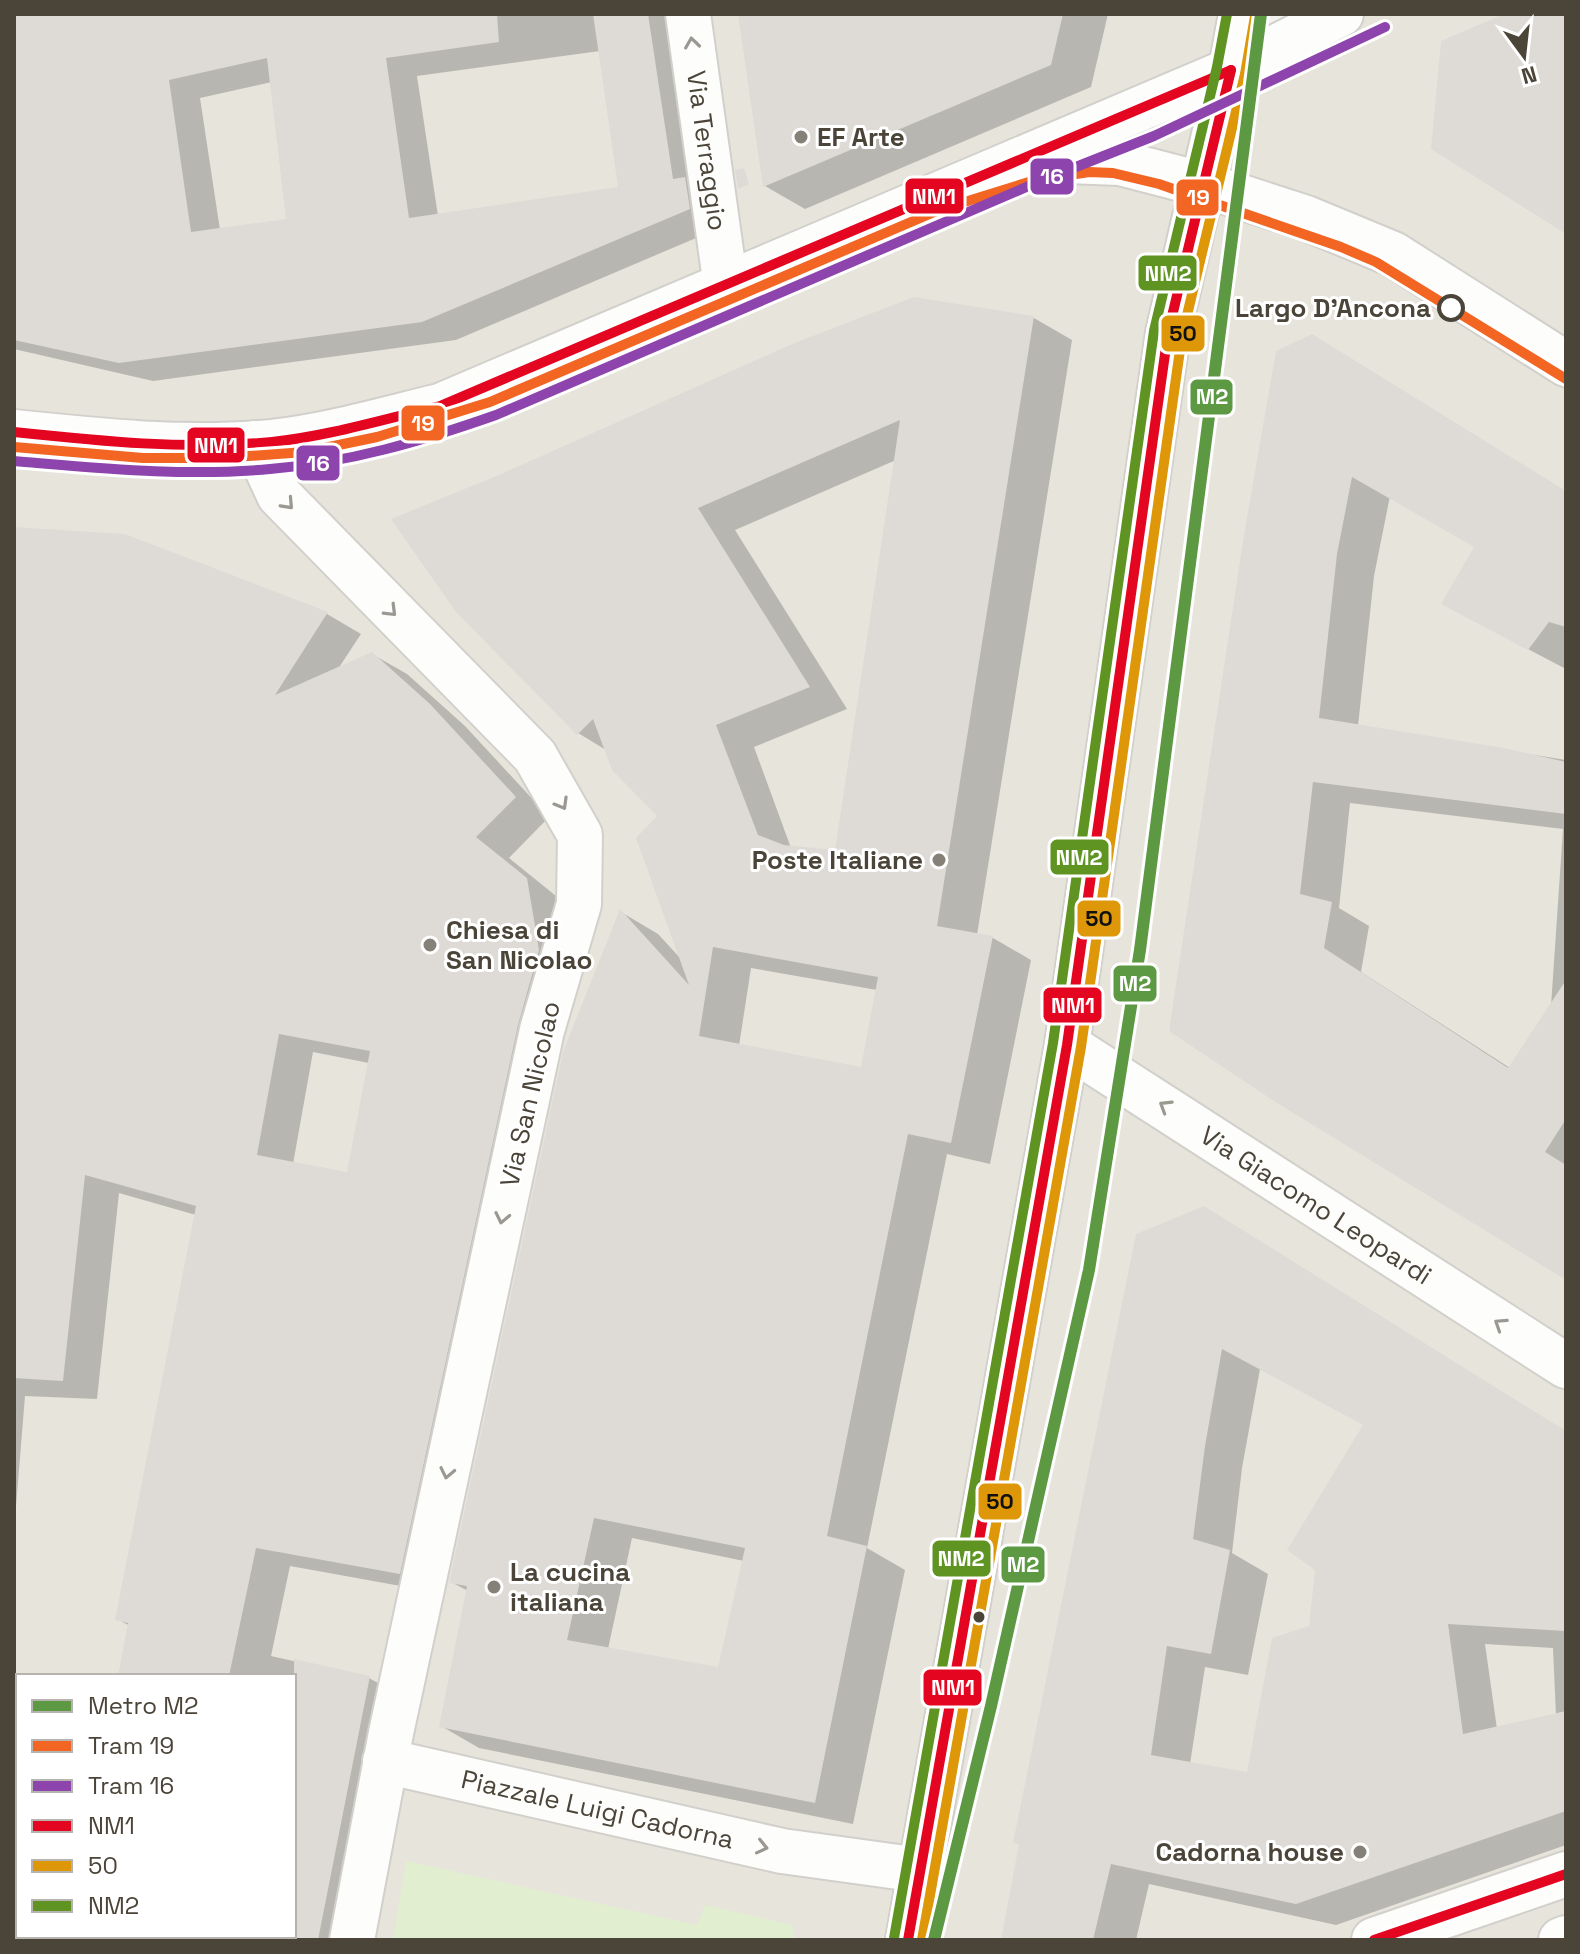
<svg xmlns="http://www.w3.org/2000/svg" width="1580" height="1954" font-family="'Space Grotesk',sans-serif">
	<rect width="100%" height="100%" fill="#f4f2ee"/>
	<g fill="#e7e4dc" fill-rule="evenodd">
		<path d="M14,14h1255l-16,16 -67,166 199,71 181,115v1558h-1552zM18,1676h276v260h-276z"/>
		<polygon points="1295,14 1566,14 1566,356 1210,183 1236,75"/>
	</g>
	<polygon fill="#e1eecf" points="406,1861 697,1925 705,1905 792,1925 795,1940 393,1940"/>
	<g fill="#0003" fill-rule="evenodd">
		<path d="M14,14h663l45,213 -266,113 -303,41 -139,-32zM600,51l20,138 -182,27 -21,-140zM272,82l16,138 -68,10 -20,-132z"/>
		<polygon points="740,14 1108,14 1091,87 805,209 765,186"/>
		<path d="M1034,318l38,22 -95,595 16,3 38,22 -41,204 -43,-10 -80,394 38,22 -52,254 -374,-76 -38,-22 27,-135 -17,-9 170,-670 37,22 24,26 -23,-144 -53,-66 -28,-17 -120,-122zM896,460l-59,392 -46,-4 -37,-101 93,-38 -112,-179zM751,968l126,22 -15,80 -123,-24zM632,1538l112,23 -25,109 -111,-21z"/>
		<path d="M1278,353l288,139v177l-84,-44 -5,-79 -87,-50 -16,80 -16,150 208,34v518l-288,-177zM1350,803l213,26 -12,177 -41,62 -149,-96 8,-46 -30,-18z"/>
		<path d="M14,531l110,5 203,78 34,20 -23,35 34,-15 35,20 58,52 84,91 -40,41 52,42 -127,692 -144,-26 -19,90 98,22 34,19 -47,243h-342v-24l4,1v19h276v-260h-174l10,-50 -13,-7 79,-404 -77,-22 -22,206 -72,-3 -11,135zM313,1052l56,11 -20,111 -56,-10z"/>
		<path d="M1138,1236l428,196v413l-230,80 -187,-41 -13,56h-133l18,-95 -6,-3zM1260,1369l105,56 -54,202 -62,147 -59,-10 15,-97 43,8 20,-101 -36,-21 10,-85zM1485,1644l68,4 3,68 -59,13z"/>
		<polygon points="14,1753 18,1756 18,1873 14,1895"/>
	</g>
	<g fill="#dedbd6" fill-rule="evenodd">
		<path d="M14,14h483l2,28 -113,16 23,160 209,-31 -25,-173h55l25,165 12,-2 5,32 -268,113 -303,41 -105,-23zM267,58l19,161 -95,13 -22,-152z"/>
		<polygon points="738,14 1063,14 1051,65 763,187"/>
		<polygon points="1504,14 1566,14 1566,234 1431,149 1441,41"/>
		<polygon points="744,168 749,184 738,189 735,170"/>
		<path d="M914,297l120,19 -97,610 56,10 -42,207 -43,-9 -81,402 40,10 -52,257 -376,-76 28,-141 -18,-3 114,-531 57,-143 69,76 -53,-147 21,-22 -45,-46 -19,-51 -16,16 -121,-123 -65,-93 108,-44 293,-131zM900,420l-65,430 -51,-5 -26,-10 -42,-110 94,-38 -112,-179zM713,947l165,30 -17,90 -162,-31zM594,1518l151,30 -27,119 -151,-27z"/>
		<polygon points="1312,334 1566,491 1566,627 1549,622 1528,650 1441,604 1474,547 1352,477 1337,554 1319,718 1504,748 1566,762 1566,814 1313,782 1300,894 1332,902 1324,948 1508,1068 1566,980 1566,1119 1545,1152 1566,1165 1566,1280 1277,1103 1169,1031 1243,541 1276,351"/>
		<path d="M14,527l111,7 203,78 -53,83 97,-43 58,52 86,93 -40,40 51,41 12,72 -21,75 -118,549 -144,-26 -27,128h-111l10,-53 -13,-3 81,-414 -111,-31 -22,206 -49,-3zM279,1034l91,17 -23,121 -90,-17z"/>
		<path d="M1204,1206l362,225v200l-118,-7 15,110 103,-23v100l-270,93 -185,-40 -18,76h-92l18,-96 -6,-1 123,-609zM1222,1349l141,76 -76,125 28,20 -6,56 -37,12 -25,134 -96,-17 16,-109 44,8 19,-104 -37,-11 12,-93z"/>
		<polygon points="294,1659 370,1676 318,1940 294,1940"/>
	</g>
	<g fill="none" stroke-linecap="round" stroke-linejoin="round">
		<g stroke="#d2d0cb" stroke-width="48">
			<g id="minor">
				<path id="s1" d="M688,14l38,273"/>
				<polyline points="1036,168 1067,161 1120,163 1201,184 1306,218 1393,254 1566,364"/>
				<path d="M14,432c86,9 172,18 258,10 56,-6 113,-23 168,-36l791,-336 110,-56"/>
				<polyline points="255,443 279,495 535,756 580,835 579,904 542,1030 391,1733 352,1940"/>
				<path id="s2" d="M1067,1045l499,321"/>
				<path id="s3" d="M385,1761l397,90 138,19"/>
			</g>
		</g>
		<g stroke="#d2d0cb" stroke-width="48">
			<g id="tertiary">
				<polyline points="908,1940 1067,1045 1168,333 1215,131 1231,70 1241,14"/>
				<polyline points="1374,1940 1566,1874"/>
				<polyline points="1561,1940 1566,1938"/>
			</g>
		</g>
		<use href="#minor" stroke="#fdfdfc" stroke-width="44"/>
		<use href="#tertiary" stroke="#fdfdfc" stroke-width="44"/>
		<g stroke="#fff" stroke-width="16">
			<g id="bus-1">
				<path d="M14,432c85,9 172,18 258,10 57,-6 112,-23 168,-36l791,-336"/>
				<polyline points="908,1940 1067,1045 1168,333 1231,70"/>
				<polyline points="1374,1940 1566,1874"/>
			</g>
		</g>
		<g stroke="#fff" stroke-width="16">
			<polyline id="bus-2" points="922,1940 1081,1047 1182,336 1245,74 1255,16"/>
		</g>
		<g stroke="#fff" stroke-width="16">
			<polyline id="bus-3" points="894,1938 1053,1043 1154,331 1217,67 1227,14"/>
		</g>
		<use href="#bus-1" stroke="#e40520" stroke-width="10"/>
		<use href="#bus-2" stroke="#dd9709" stroke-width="10"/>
		<use href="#bus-3" stroke="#5f9322" stroke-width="10"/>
		<g stroke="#fff" stroke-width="16">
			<polyline id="tram-1" points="14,447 143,458 221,458 305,452 377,437 490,402 939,210 1032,181 1089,172 1113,173 1159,184 1341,247 1376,262 1566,379"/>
		</g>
		<g stroke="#fff" stroke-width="16">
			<path id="tram-2" d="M14,461c85,7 171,16 256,8 78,-6 152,-28 226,-54l542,-233 116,-46 231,-109"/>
		</g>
		<use href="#tram-1" stroke="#f26522" stroke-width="10"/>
		<use href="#tram-2" stroke="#8e44ad" stroke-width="10"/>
		<g stroke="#fff" stroke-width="18">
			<polyline id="metro-1" points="934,1940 991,1706 1089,1270 1140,950 1261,14"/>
		</g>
		<use href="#metro-1" stroke="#5d9842" stroke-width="12"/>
	</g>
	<defs><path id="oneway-chevron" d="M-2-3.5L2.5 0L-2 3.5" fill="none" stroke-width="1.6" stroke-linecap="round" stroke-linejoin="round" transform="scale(2)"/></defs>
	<g stroke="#9b9791">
		<use href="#oneway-chevron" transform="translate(692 43) rotate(-98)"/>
		<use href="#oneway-chevron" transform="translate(288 504) rotate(47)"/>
		<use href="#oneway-chevron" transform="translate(391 611) rotate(45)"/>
		<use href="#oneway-chevron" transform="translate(562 804) rotate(60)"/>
		<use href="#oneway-chevron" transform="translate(1165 1106) rotate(-148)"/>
		<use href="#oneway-chevron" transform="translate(502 1218) rotate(102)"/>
		<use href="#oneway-chevron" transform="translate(1500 1324) rotate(-147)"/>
		<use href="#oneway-chevron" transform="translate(447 1473) rotate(102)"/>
		<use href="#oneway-chevron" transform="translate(762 1847) rotate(13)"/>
	</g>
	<g fill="#868178" stroke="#fff" stroke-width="3">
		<circle cx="801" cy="137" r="8"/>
		<circle cx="939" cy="860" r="8"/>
		<circle cx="430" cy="945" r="8"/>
		<circle cx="494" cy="1587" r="8"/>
		<circle cx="1360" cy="1852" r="8"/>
	</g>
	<circle fill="#fff" stroke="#4b4439" stroke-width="4" cx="1451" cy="308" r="12"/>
	<circle fill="#4b4439" stroke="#fff" stroke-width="3" cx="979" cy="1617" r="7"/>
	<g text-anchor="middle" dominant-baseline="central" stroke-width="6" stroke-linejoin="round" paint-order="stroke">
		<g font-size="26" font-weight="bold" fill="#4b4439" stroke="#fff" text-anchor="start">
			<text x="817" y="137">EF Arte</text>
			<text x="923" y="860" text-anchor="end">Poste Italiane</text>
			<text x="446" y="930">Chiesa di<tspan x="446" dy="30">San Nicolao</tspan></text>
			<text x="510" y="1572">La cucina<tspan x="510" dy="30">italiana</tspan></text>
			<text x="1344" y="1852" text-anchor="end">Cadorna house</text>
		</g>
		<g font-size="26" fill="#4b4439" stroke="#fff">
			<text stroke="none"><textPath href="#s1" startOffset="138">Via Terraggio</textPath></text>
			<text transform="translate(530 1094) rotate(-77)">Via San Nicolao</text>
			<text stroke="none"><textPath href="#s2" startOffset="296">Via Giacomo Leopardi</textPath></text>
			<text stroke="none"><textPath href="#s3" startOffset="218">Piazzale Luigi Cadorna</textPath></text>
		</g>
		<g font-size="26" font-weight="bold" fill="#4b4439" stroke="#fff" text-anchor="end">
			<text x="1431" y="308">Largo D'Ancona</text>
		</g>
	</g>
	<g stroke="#fff" stroke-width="3">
		<rect x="1029" y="157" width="46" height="39" rx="8" fill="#8e44ad"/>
		<rect x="904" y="177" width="61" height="38" rx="8" fill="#e40520"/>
		<rect x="1175" y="178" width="45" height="39" rx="8" fill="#f26522"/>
		<rect x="1137" y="254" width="61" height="38" rx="8" fill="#5f9322"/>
		<rect x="1160" y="314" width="46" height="39" rx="8" fill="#dd9709"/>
		<rect x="1189" y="378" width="45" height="38" rx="8" fill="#5d9842"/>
		<rect x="400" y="404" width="46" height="38" rx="8" fill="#f26522"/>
		<rect x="186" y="426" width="60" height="38" rx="8" fill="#e40520"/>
		<rect x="295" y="444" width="46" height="38" rx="8" fill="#8e44ad"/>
		<rect x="1049" y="838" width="61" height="38" rx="8" fill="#5f9322"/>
		<rect x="1076" y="899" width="46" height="39" rx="8" fill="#dd9709"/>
		<rect x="1112" y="964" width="46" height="39" rx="8" fill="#5d9842"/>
		<rect x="1042" y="986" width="61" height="38" rx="8" fill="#e40520"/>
		<rect x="977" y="1482" width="46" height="39" rx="8" fill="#dd9709"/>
		<rect x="931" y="1539" width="61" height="39" rx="8" fill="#5f9322"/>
		<rect x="1000" y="1545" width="46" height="39" rx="8" fill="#5d9842"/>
		<rect x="922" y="1668" width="61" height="39" rx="8" fill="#e40520"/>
	</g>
	<g font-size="22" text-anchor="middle" font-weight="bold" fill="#fff">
		<text x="1052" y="184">16</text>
		<text x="934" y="204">NM1</text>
		<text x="1198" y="205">19</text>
		<text x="1168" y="281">NM2</text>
		<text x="1212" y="404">M2</text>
		<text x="423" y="431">19</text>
		<text x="216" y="453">NM1</text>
		<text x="318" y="471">16</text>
		<text x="1079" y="865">NM2</text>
		<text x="1135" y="991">M2</text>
		<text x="1073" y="1013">NM1</text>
		<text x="961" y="1566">NM2</text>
		<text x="1023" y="1572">M2</text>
		<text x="953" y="1695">NM1</text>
	</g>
	<g font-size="22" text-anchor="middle" font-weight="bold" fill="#111">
		<text x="1183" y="341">50</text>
		<text x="1099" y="926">50</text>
		<text x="1000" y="1509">50</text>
	</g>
	<rect width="1580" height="1954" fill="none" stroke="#4b4439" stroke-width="32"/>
	<rect x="16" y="1674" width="280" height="264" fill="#ffffff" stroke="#b7b4b0" stroke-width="2"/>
	<rect x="32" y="1700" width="40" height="12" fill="#5d9842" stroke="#b7b4b0" stroke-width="2"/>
	<text x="88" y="1714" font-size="24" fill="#4b4439">Metro M2</text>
	<rect x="32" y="1740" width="40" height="12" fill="#f26522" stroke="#b7b4b0" stroke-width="2"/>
	<text x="88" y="1754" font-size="24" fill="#4b4439">Tram 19</text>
	<rect x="32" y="1780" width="40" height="12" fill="#8e44ad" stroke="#b7b4b0" stroke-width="2"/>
	<text x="88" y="1794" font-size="24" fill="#4b4439">Tram 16</text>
	<rect x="32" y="1820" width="40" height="12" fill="#e40520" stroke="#b7b4b0" stroke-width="2"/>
	<text x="88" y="1834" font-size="24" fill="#4b4439">NM1</text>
	<rect x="32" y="1860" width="40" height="12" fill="#dd9709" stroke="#b7b4b0" stroke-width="2"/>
	<text x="88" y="1874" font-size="24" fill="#4b4439">50</text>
	<rect x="32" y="1900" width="40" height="12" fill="#5f9322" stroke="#b7b4b0" stroke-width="2"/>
	<text x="88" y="1914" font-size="24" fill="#4b4439">NM2</text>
	<g transform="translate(1524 56) rotate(165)" stroke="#ffffff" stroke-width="6" paint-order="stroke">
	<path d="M0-6L14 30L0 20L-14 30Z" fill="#4b4439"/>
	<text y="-12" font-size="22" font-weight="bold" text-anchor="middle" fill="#4b4439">N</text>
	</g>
</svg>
